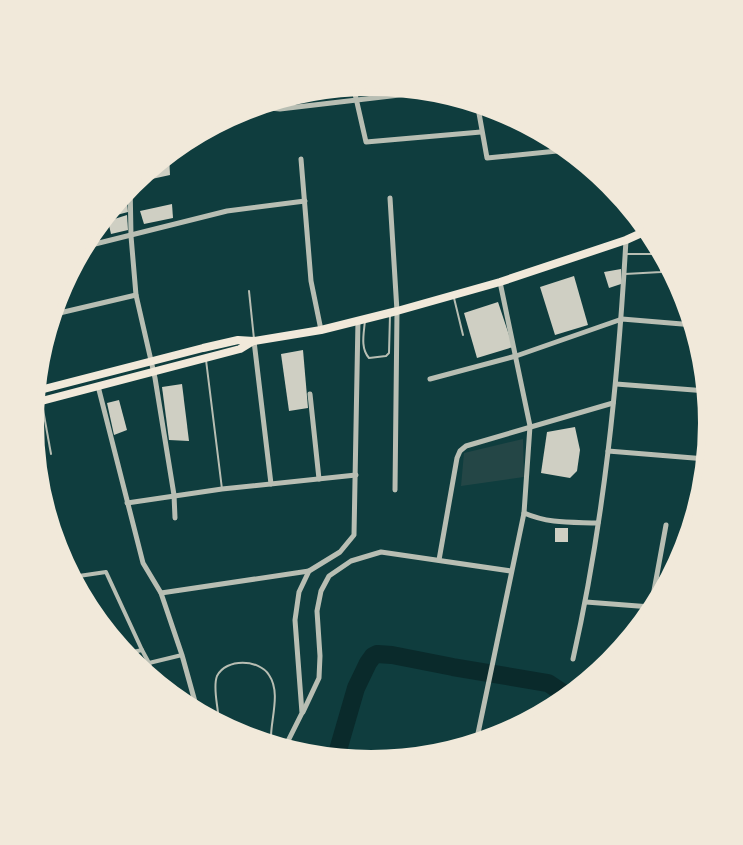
<svg xmlns="http://www.w3.org/2000/svg" width="743" height="845" font-family="Lato,sans-serif">
	<rect width="100%" height="100%" fill="#0f3d3e"/>
	<polygon fill="#244646" points="523,439 524,477 461,486 464,453"/>
	<g fill="none" stroke-linecap="round" stroke-linejoin="round">
		<polyline stroke="#0a2a2b" stroke-width="18" points="336,757 356,688 368,663 373,656 377,654 392,655 453,667 548,683 566,695"/>
	</g>
	<g fill="#cfcfc3">
		<polygon points="169,155 170,175 138,182 138,176"/>
		<polygon points="127,202 128,212 109,217 108,214 114,206"/>
		<polygon points="172,204 173,218 144,224 140,211"/>
		<polygon points="127,215 128,230 111,234 108,221"/>
		<polygon points="621,269 621,284 609,288 604,272"/>
		<polygon points="574,276 588,325 555,335 540,287"/>
		<polygon points="498,302 513,347 477,358 464,313"/>
		<polygon points="303,350 308,408 289,411 281,354"/>
		<polygon points="182,384 189,441 169,440 162,387"/>
		<polygon points="119,400 127,430 114,435 107,403"/>
		<polygon points="575,427 580,450 577,471 570,478 541,473 547,432"/>
		<rect x="555" y="528" width="13" height="14"/>
	</g>
	<g fill="none" stroke-linecap="round" stroke-linejoin="round">
		<g stroke="#b8beb3" stroke-width="2">
			<polyline points="626,254 661,254"/>
			<polyline points="665,259 669,279 680,281"/>
			<polyline points="625,274 661,272 662,255"/>
			<polyline points="249,291 254,339"/>
			<polyline points="454,298 463,335"/>
			<path d="M365,320c-1,13 -5,28 4,38l17,-2 3,-3 1,-38"/>
			<polyline points="206,360 222,489"/>
			<polyline points="42,404 51,454"/>
			<polyline points="42,484 45,484"/>
			<path d="M218,713c-1,-11 -5,-27 -1,-37 9,-18 42,-17 52,-1 13,19 0,48 2,69"/>
		</g>
		<g stroke="#b8beb3" stroke-width="4">
			<polyline points="72,577 106,572 142,650"/>
			<polyline points="124,654 142,650 149,663 182,655"/>
			<polyline points="149,663 152,678"/>
		</g>
		<g stroke="#b8beb3" stroke-width="5">
			<polyline points="353,85 366,142 481,132"/>
			<polyline points="477,102 487,158 567,150"/>
			<polyline points="262,103 270,108 280,109 425,92"/>
			<polyline points="301,159 311,281 321,330"/>
			<polyline points="130,181 131,236 136,295 155,378 174,495 175,518"/>
			<polyline points="390,198 397,311 395,490"/>
			<polyline points="87,246 227,211 305,201"/>
			<polyline points="51,315 136,295"/>
			<polyline points="254,341 271,484"/>
			<polyline points="39,377 43,389"/>
			<polyline points="430,379 516,356 622,319 694,325"/>
			<polyline points="616,384 707,391"/>
			<polyline points="98,386 143,563 161,593 182,655 197,709"/>
			<polyline points="310,394 319,479"/>
			<polyline points="608,451 706,459"/>
			<polyline points="127,503 222,489 356,475"/>
			<path d="M524,513c26,11 46,9 74,10"/>
			<polyline points="439,560 457,458 460,451 466,446 613,403"/>
			<polyline points="161,593 309,571"/>
			<polyline points="586,602 651,607"/>
			<polyline points="651,607 666,525"/>
			<path d="M573,659c31,-137 45,-279 53,-419"/>
			<polyline points="303,712 319,678 320,656 317,611 321,591 329,576 351,561 381,552 511,571"/>
			<polyline points="476,743 524,513 530,426 500,282"/>
			<polyline points="285,747 302,713 295,620 299,592 309,571 340,552 354,535 358,320"/>
		</g>
		<g stroke="#f1e9da" stroke-width="8">
			<polyline points="36,391 203,348 238,340 254,341 321,330 397,311 500,282 626,240 646,231"/>
			<polyline points="34,403 240,349 253,341"/>
		</g>
	</g>
	<path d="M0 0H743V845H0ZM40 423a331 331 0 1 1 662 0a331 331 0 1 1-662 0Z" fill="#f1e9da" fill-rule="evenodd"/>
	<path fill="none" stroke="#f1e9da" stroke-width="8" d="M40 423a331 331 0 1 1 662 0a331 331 0 1 1-662 0Z"/>
</svg>
